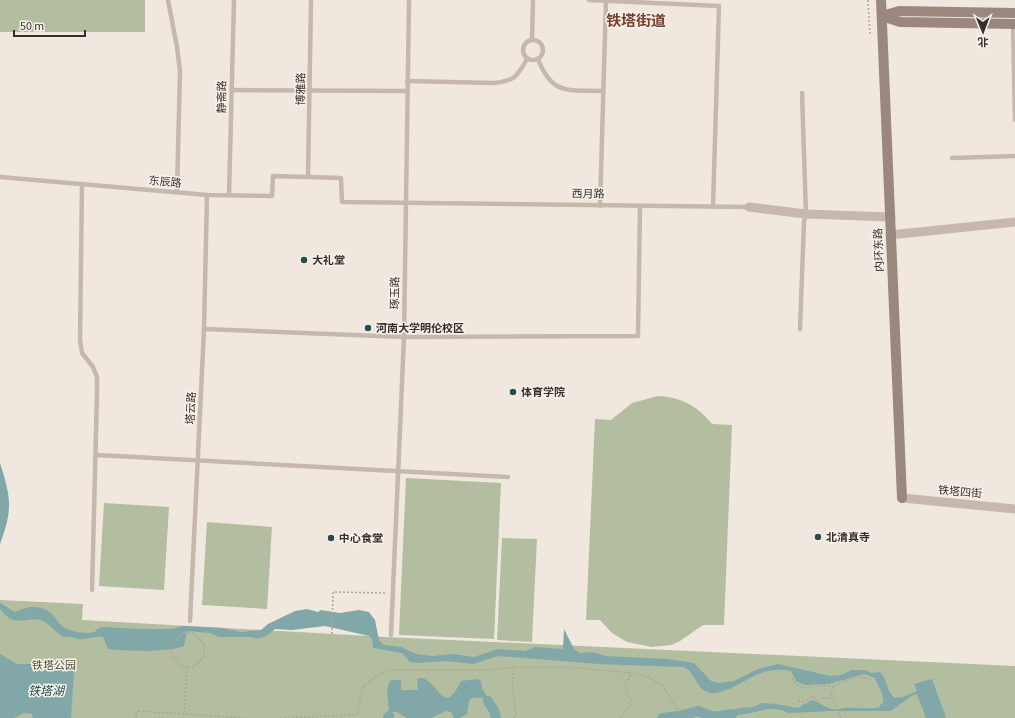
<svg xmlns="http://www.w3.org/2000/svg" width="1015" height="718" font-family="'Source Sans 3','Noto Sans SC',sans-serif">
	<rect width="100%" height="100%" fill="#f0e8df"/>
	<g fill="#b3bda0">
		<rect x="0" y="0" width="145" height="32"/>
		<path d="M658,396c23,1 40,10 54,28l20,1 -8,200h-21l-23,16 -9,4 -19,2 -25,-5 -15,-9 -12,-13h-14l9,-201 16,1 21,-17z"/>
		<polygon points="406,478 501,483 494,639 399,635"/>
		<polygon points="104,503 169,507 164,590 99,586"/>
		<polygon points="207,522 272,527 267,609 202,605"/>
		<polygon points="502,538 537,539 532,642 497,640"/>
		<polygon points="0,600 83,604 82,620 386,637 1015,666 1015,718 0,718"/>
	</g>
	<g fill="#81a7a9">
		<path d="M0,463c11,35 13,46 0,81z"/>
		<path d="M0,603l15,9c13,-6 27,-8 38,3 3,2 4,7 8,10 7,6 23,10 33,7 2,-1 5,-4 7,-5l38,2h33l11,-3 40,2 18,4 20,-2 7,-6 27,-13 12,-2 11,3 3,-2 19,3 19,-3 10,2 6,8 4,20 5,5 17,2 15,7 17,2 19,-2 22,3 24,-8 27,2 10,-4 28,2 1,-20 10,20 6,4 12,-1 14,4 61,3 27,4 17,18 7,2 16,-2 24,-12 20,-5 52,12 11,-1 11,-5h13l7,3 7,-1c9,5 6,19 16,26l8,-1 14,-6 -3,-7 18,-5 14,39h-20l-9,-24 -4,1 -22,16h-61l-42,2c-23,-11 -37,5 -56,1l1,-4 7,-2 13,-1 9,-4 13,1 23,4 14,-8c7,2 14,8 20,9 4,1 8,-1 13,-1 11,-1 22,2 34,-1l4,-5c1,-10 -5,-14 -8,-24l-11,-4 -35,10 -24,1 -9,-4 -5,-10c-10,-2 -20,-2 -30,2 -14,5 -40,25 -54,19 -12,-5 -11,-20 -24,-25l-84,-3 -102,-8 -23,8 -28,-3 -29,2 -7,-1 -8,-9 -29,-5 -1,-9 -3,-3 -44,-10 -33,4 -17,-1c-8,6 -13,12 -24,8h-32l-9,-4 -23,-2 -3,15 -10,3 -26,2 -31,-1 -9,-1 -5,-12c-6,-1 -21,3 -23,2 -7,-1 -9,-3 -17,-2 -6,-4 -16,-15 -22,-17 -10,-3 -23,4 -32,-2 -3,-2 -6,-6 -9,-9z"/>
		<path d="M0,654l17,10h45c6,0 9,1 12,7l-3,47h-38l-1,-4 -8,-1 -10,5h-14z"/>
		<path d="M422,678c18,5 21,40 39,3l17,-2 3,2 1,7 7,12 -1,1c-7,-4 -12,-5 -19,-1l-2,14 -7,4h-6l-3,-6 -5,-1 -15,7h-24l-12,-7 -7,4c3,-11 -5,-25 3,-35h10v10h17l-1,-11z"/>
	</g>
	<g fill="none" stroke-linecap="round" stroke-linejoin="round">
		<g stroke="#81a7a9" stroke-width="10">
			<polyline points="488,701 494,711 496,718"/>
			<polyline points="388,718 389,716"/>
			<polyline points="662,718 679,716 698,711 714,717 732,714"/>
		</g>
		<g stroke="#b2a396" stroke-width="1.5" stroke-dasharray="2 2" stroke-linecap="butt">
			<polyline points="868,0 870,35"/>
			<polygon points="184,632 193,633 204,644 204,657 193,667 183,667 171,654 172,644"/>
			<polyline points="332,634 333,592 387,593"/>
			<path d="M792,678c6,13 13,9 25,8 5,-1 11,0 16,0"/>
			<polyline points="798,701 806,701 812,696 818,701 822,698 832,698"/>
			<polyline points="184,713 187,667"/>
			<polyline points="136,718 137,711 248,718"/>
			<polyline points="280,718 353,715 357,714 363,687 369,681 387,670 488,670 515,667 565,667 632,673 646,676 661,684 684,718"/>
			<polyline points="514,718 516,714 512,685 515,667"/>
			<polyline points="620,718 630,705 631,700 624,686 632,673"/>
			<path d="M841,718l-10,-22 2,-10c14,-5 25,-13 39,-6"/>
		</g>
		<g stroke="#c6b8ac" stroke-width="4.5">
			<polyline points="168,0 177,47 180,71 177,191"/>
			<polyline points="589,0 719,6 713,207"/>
			<polyline points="1013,24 1015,120"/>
			<circle cx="533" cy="50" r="10"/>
			<polyline points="532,40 533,0"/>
			<path d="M538,59c14,37 31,31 65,32"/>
			<path d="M407,81l87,2c20,-2 23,-6 33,-24"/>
			<polyline points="232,90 407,91"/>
			<polyline points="952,158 1015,156"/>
			<polyline points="0,177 207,195 272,196 273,176 341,178 342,202 749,207"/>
			<polyline points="308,177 311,0"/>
			<polyline points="82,184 80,340 82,353 93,367 97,377 97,393 92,590"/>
			<polyline points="229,195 234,0"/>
			<polyline points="600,206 606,1"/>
			<polyline points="204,329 404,337 638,336 640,207"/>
			<polyline points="800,329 804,222 806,214 802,93"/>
			<polyline points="97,455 508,477"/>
			<polyline points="190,621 204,329 207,195"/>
			<polyline points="391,635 404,337 409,0"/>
		</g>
		<g stroke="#c6b8ac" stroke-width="9">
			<polyline points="749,207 806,214 891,217"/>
			<polyline points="890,235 1015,222"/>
			<polyline points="902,498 1015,509"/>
		</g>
		<g stroke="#9a887e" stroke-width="10">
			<polyline points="881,0 902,498"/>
			<polyline points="882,16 900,22 1015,24"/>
			<polyline points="882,16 899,11 1015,13"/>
		</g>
	</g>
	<g fill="#244e52" stroke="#f8f2eb" stroke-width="1.5">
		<circle cx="304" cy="260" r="4"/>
		<circle cx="368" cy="328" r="4"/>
		<circle cx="513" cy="392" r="4"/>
		<circle cx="818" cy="537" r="4"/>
		<circle cx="331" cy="538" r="4"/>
	</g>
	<g text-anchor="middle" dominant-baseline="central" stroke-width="3" stroke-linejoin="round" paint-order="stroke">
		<g font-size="11" fill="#352e2a" stroke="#f8f2eb">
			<text transform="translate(301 89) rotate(-89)">博雅路</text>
			<text transform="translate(222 97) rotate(-89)">静斋路</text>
			<text transform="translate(165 182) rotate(5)">东辰路</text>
			<text transform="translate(588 194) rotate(1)">西月路</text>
			<text transform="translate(879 250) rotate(-92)">内环东路</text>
			<text transform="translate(395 293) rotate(-89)">琢玉路</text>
			<text transform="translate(191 408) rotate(-87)">塔云路</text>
			<text transform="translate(960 492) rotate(5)">铁塔四街</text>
		</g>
		<g font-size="11" font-weight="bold" fill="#352e2a" stroke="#f8f2eb" text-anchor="start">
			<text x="312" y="260">大礼堂</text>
			<text x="376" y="328">河南大学明伦校区</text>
			<text x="521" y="392">体育学院</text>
			<text x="826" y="537">北清真寺</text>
			<text x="339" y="538">中心食堂</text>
		</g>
		<g font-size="11" fill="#455131" stroke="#f8f2eb">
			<text x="54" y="665">铁塔公园</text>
		</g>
		<g font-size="12" font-style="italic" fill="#244e52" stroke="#f8f2eb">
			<text x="46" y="691">铁塔湖</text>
		</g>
		<g font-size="15" font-weight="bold" fill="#7a402d" stroke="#f8f2eb">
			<text x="636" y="21">铁塔街道</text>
		</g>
	</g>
	<g transform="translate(983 32) rotate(179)" stroke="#f8f2eb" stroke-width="3" paint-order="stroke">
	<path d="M0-3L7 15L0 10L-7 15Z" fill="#352e2a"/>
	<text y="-6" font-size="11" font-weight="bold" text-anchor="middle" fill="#352e2a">北</text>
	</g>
	<path d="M14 30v6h71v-6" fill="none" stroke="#352e2a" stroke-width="2"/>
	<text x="20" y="30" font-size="12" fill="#352e2a" stroke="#f8f2eb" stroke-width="3" paint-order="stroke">50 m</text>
</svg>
